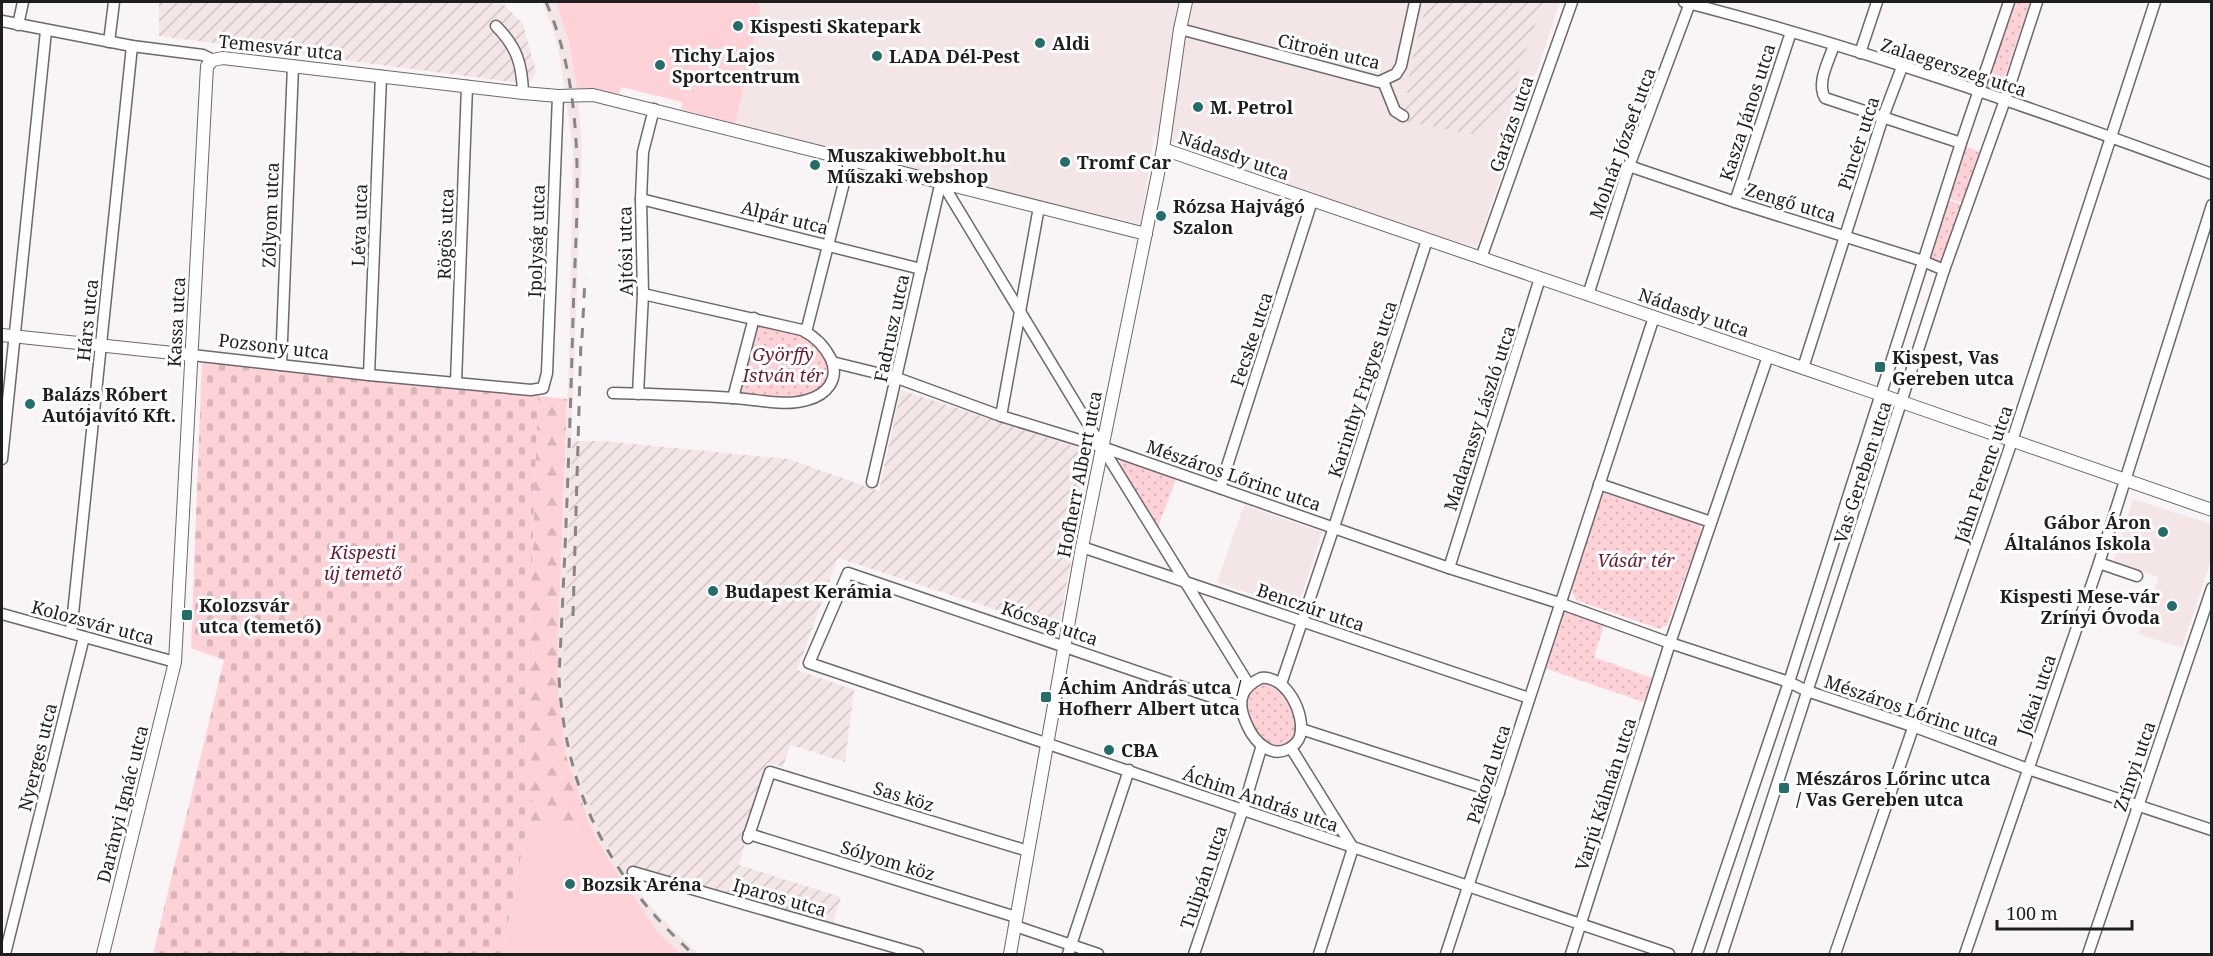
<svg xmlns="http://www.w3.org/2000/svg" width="2213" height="956" font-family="'Noto Serif',serif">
	<defs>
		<pattern id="industrial-furrows" width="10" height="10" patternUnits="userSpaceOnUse" patternTransform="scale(1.5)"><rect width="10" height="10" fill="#f4e6e7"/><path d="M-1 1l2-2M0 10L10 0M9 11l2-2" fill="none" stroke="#d1c5c6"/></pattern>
		<pattern id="grass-dots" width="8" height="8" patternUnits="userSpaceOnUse" patternTransform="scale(1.5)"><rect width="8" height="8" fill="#fed2d7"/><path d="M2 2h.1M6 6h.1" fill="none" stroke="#d9b4b8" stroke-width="1.8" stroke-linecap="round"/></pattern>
		<pattern id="forest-firs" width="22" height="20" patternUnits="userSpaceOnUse" patternTransform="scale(1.5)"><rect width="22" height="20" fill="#fed2d7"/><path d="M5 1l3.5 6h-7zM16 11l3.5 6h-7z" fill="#d9b4b8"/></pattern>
		<pattern id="cemetery-stones" width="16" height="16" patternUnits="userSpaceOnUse" patternTransform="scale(1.5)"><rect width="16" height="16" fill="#fed2d7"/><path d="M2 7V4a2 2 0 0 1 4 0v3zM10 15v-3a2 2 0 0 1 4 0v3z" fill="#d9b4b8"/></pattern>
	</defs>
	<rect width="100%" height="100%" fill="#f9f4f5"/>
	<g fill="#f4e6e7">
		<polygon points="542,2 556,2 569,42 577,89 582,145 564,644 564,693 572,753 595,820 612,854 646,901 672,929 699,954 680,954 657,931 607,857 589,823 566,755 562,729 558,692 558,645 569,359 573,149 560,57 554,32"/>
		<polygon points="760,2 1560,2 1477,247 1353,212 1154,135 1141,225 735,124"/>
		<polygon points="2133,499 2211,524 2211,560 2182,648 2138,634 2159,577 2113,562"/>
		<polygon points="1244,505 1322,532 1297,610 1217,582"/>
	</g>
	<g fill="url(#industrial-furrows)">
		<polygon points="159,2 501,2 523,24 536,72 528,84 159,36"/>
		<polygon points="1427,2 1543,2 1518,73 1521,81 1531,85 1528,92 1517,92 1503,109 1490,115 1483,136 1403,121 1412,60"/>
		<polygon points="901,390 1079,448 1089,466 1058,630 838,558 797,670 854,690 845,762 790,745 783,767 767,763 739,865 841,897 829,935 727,903 627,876 612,854 595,820 572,753 568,728 564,693 564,644 572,441 603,441 788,459 879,491"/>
	</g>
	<g fill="url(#grass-dots)">
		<polygon points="2013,2 2030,2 1999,94 1983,89"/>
		<polygon points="1962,145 1983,153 1966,204 1945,197"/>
		<polygon points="1945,199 1965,206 1944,264 1926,258"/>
		<polygon points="754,318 785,326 821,345 834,375 809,400 733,398"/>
		<polygon points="1121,461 1176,479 1158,527 1119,467"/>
		<polygon points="1603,493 1699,524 1702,531 1667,625 1660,629 1576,600 1571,589"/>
		<polygon points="1563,610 1604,625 1594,657 1652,678 1644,702 1544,668"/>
		<path d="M1268,683c5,3 13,5 16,10 10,13 23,44 1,52 -25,10 -62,-54 -17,-62z"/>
	</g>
	<polygon fill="url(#forest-firs)" points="538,396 567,399 558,645 558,692 566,755 589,823 526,832 532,800 524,780"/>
	<polygon fill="url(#cemetery-stones)" points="202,359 533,388 538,396 524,780 532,800 502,954 153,954 224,660 191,648"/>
	<g fill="#fed2d7">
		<polygon points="556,2 760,2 759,7 761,8 751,51 750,51 751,55 735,124 681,109 682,102 621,87 619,94 586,88 577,89 569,42"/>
		<polygon points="589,823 607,857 657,931 680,954 502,954 526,832"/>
	</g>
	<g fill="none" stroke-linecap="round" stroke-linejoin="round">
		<g stroke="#6d696a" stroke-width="13">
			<g id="minor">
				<path d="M1684,2c179,46 354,108 528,172"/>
				<polyline points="2,21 132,46 203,55 213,60"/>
				<polyline points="18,25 23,2"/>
				<path d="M496,26c21,21 26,38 27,67"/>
				<polyline points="1180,29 1379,82 1396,74 1401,66 1415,2"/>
				<polyline points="109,42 114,2"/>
				<path d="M1834,45c-5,16 -18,38 -9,53l136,45"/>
				<polyline points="1860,53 1877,2"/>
				<polyline points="1383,81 1395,111 1403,116"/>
				<polyline points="1629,166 1735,202 1923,261 1944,270"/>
				<polyline points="941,181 1102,447 1249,685"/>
				<polyline points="641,199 921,269"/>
				<polyline points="1735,202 1791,32"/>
				<polyline points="1481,258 1572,2"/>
				<polyline points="1588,295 1629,166 1690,3"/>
				<polyline points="806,332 850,159"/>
				<polyline points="192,355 369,375 531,390 543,388 547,373 558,96"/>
				<polyline points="832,362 897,378 1001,416 1102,447 1449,568 1559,603 1670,643 1789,682 1807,691 1915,727 2028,769 2212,830"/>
				<polyline points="281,365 293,66"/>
				<polyline points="1803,368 1883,117 1902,67"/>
				<polyline points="369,375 381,76"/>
				<polyline points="456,382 467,86"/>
				<path d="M613,393c40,1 80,2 120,5 24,1 51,9 74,2 19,-5 33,-20 24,-41 -6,-12 -17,-23 -29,-29l-159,-36"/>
				<polyline points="638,394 643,294 641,199 643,152 654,109"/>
				<polyline points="733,398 754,318"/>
				<polyline points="1001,416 1039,207"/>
				<polyline points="2,459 46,31"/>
				<polyline points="872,482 941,181"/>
				<polyline points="1599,484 1711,522"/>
				<polyline points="1220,488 1312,201"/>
				<polyline points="1082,547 1529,698"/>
				<polyline points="2099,563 2137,576"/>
				<polyline points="1449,568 1540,278"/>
				<polyline points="2,614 175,662"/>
				<polyline points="71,633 132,46"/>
				<path d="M1261,678c25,-3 45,36 39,58 -2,6 -6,10 -12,13 -17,9 -33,-7 -40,-22 -11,-22 -10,-38 13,-49z"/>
				<polyline points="1281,684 1334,527 1427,240"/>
				<polyline points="1241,707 848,573 809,663 1669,954"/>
				<polyline points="1301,729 1499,793"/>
				<polyline points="1291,748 1353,848 1319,954"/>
				<polyline points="749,834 1016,917"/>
				<polyline points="748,838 770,772 1028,851"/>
				<polyline points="633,872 918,954"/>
				<polyline points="1015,926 1098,954"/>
				<polyline points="5,954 84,637"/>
				<polyline points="1068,954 1129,770"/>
				<polyline points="1194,954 1243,809 1262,745"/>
				<polyline points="1446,954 1654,317"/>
				<polyline points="1571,954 1670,643 1768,356"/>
				<polyline points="1697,954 1789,682 1961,143 2009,2"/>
				<polyline points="1722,954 1944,270 2005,100 2037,2"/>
				<polyline points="1835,954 2012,441 2155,2"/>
				<polyline points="1965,954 2099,563 2212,205"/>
				<polyline points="2088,954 2212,588"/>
			</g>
		</g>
		<g stroke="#6d696a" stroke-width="14">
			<g id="tertiary">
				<polyline points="1163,149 1873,392 2212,510"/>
				<polyline points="2,335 192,355"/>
				<polyline points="103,954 175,662 207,66 213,60 223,58 523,93 558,96 593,95 1146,234"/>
				<polyline points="1010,954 1082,547 1163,149 1180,29 1186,2"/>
			</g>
		</g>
		<use href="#minor" stroke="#fff" stroke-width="10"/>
		<use href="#tertiary" stroke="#fff" stroke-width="12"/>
		<g stroke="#888585" stroke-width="3" stroke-dasharray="10 10" stroke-linecap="butt">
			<path d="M546,2c43,99 30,209 27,315 -3,120 -8,240 -14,360 6,113 50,201 134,277"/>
			<polyline points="582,338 585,278"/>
			<polyline points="573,616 581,340"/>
		</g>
	</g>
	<g fill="#236e6a" stroke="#fff" stroke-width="2">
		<circle cx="738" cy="26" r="6"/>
		<circle cx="1040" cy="43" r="6"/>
		<circle cx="877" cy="56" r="6"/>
		<circle cx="660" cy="65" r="6"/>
		<circle cx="1198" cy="107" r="6"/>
		<circle cx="1065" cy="162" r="6"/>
		<circle cx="815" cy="165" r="6"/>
		<circle cx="1161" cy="216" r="6"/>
		<rect x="1874" y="361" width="12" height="12" rx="3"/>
		<circle cx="30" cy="404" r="6"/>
		<circle cx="2163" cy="532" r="6"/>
		<circle cx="713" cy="591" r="6"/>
		<circle cx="2172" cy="606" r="6"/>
		<rect x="181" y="609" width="12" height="12" rx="3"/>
		<rect x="1040" y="691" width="12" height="12" rx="3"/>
		<circle cx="1109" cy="750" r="6"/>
		<rect x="1778" y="782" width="12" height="12" rx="3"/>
		<circle cx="570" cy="884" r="6"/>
	</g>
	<g text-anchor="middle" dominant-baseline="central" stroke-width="6" stroke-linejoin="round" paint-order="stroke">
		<g font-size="18" font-weight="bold" fill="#1f1e1e" stroke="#fff" text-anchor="start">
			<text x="750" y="26">Kispesti Skatepark</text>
			<text x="1052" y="43">Aldi</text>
			<text x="672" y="55">Tichy Lajos<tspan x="672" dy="21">Sportcentrum</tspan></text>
			<text x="889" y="56">LADA Dél-Pest</text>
			<text x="1210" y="107">M. Petrol</text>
			<text x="827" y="155">Muszakiwebbolt.hu<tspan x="827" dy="21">Műszaki webshop</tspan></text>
			<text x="1077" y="162">Tromf Car</text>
			<text x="1173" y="206">Rózsa Hajvágó<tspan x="1173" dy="21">Szalon</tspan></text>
			<text x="1892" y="357">Kispest, Vas<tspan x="1892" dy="21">Gereben utca</tspan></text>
			<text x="42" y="394">Balázs Róbert<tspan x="42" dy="21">Autójavító Kft.</tspan></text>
			<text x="2151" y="522" text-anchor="end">Gábor Áron<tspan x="2151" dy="21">Általános Iskola</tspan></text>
			<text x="725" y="591">Budapest Kerámia</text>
			<text x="2160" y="596" text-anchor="end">Kispesti Mese-vár<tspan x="2160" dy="21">Zrínyi Óvoda</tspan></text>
			<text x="199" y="605">Kolozsvár<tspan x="199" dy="21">utca (temető)</tspan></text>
			<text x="1058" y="687">Áchim András utca /<tspan x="1058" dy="21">Hofherr Albert utca</tspan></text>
			<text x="1121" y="750">CBA</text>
			<text x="1796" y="778">Mészáros Lőrinc utca<tspan x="1796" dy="21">/ Vas Gereben utca</tspan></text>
			<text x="582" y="884">Bozsik Aréna</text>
		</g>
		<g font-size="18" fill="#1f1e1e" stroke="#fff">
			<text transform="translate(281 47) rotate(6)">Temesvár utca</text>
			<text transform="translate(1329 51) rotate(13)">Citroën utca</text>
			<text transform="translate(1954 67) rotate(18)">Zalaegerszeg utca</text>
			<text transform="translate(1747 112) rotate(-72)">Kasza János utca</text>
			<text transform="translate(1511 124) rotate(-71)">Garázs utca</text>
			<text transform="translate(1622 143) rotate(-70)">Molnár József utca</text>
			<text transform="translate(1858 143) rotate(-72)">Pincér utca</text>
			<text transform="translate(1234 155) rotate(19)">Nádasdy utca</text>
			<text transform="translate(1791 202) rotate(17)">Zengő utca</text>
			<text transform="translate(270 215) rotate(-88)">Zólyom utca</text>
			<text transform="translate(785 217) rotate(14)">Alpár utca</text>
			<text transform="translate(359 225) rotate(-88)">Léva utca</text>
			<text transform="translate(445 234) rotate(-88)">Rögös utca</text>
			<text transform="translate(536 241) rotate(-88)">Ipolyság utca</text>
			<text transform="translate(625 251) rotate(-91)">Ajtósi utca</text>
			<text transform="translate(1694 312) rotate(19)">Nádasdy utca</text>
			<text transform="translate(87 320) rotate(-84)">Hárs utca</text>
			<text transform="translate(176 322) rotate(-87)">Kassa utca</text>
			<text transform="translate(891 328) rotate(-78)">Fadrusz utca</text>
			<text transform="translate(1251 339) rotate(-72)">Fecske utca</text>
			<text transform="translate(274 346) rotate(7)">Pozsony utca</text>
			<text transform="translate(1362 389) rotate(-72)">Karinthy Frigyes utca</text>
			<text transform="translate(1479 418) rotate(-72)">Madarassy László utca</text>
			<text transform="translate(1862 472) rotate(-72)">Vas Gereben utca</text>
			<text transform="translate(1079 474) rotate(-79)">Hofherr Albert utca</text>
			<text transform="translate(1983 474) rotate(-71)">Jáhn Ferenc utca</text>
			<text transform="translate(1234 475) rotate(19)">Mészáros Lőrinc utca</text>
			<text transform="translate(1311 607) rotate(19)">Benczúr utca</text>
			<text transform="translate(93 622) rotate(15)">Kolozsvár utca</text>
			<text transform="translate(1050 623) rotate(19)">Kócsag utca</text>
			<text transform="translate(2036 695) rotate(-71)">Jókai utca</text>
			<text transform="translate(1912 710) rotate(19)">Mészáros Lőrinc utca</text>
			<text transform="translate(37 757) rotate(-76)">Nyerges utca</text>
			<text transform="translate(2134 766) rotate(-71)">Zrínyi utca</text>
			<text transform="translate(1488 774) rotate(-72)">Pákozd utca</text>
			<text transform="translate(1605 794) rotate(-72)">Varjú Kálmán utca</text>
			<text transform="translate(904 796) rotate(17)">Sas köz</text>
			<text transform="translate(1261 799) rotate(19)">Áchim András utca</text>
			<text transform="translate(122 804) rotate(-76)">Darányi Ignác utca</text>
			<text transform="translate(888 860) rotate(17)">Sólyom köz</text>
			<text transform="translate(1203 877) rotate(-71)">Tulipán utca</text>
			<text transform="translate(780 897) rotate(16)">Iparos utca</text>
		</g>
		<g font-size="18" font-style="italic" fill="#6e1930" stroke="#fff">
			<text x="783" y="354">Györffy<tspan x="783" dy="21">István tér</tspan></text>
			<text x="363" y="552">Kispesti<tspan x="363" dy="21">új temető</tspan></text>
			<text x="1636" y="560">Vásár tér</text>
		</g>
	</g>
	<rect width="2213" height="956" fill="none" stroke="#1f1e1e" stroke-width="6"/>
	<path d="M1997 920v9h135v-9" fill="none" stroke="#1f1e1e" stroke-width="3"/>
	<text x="2006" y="920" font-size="18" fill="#1f1e1e" stroke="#ffffff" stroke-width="4.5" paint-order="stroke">100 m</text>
</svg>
